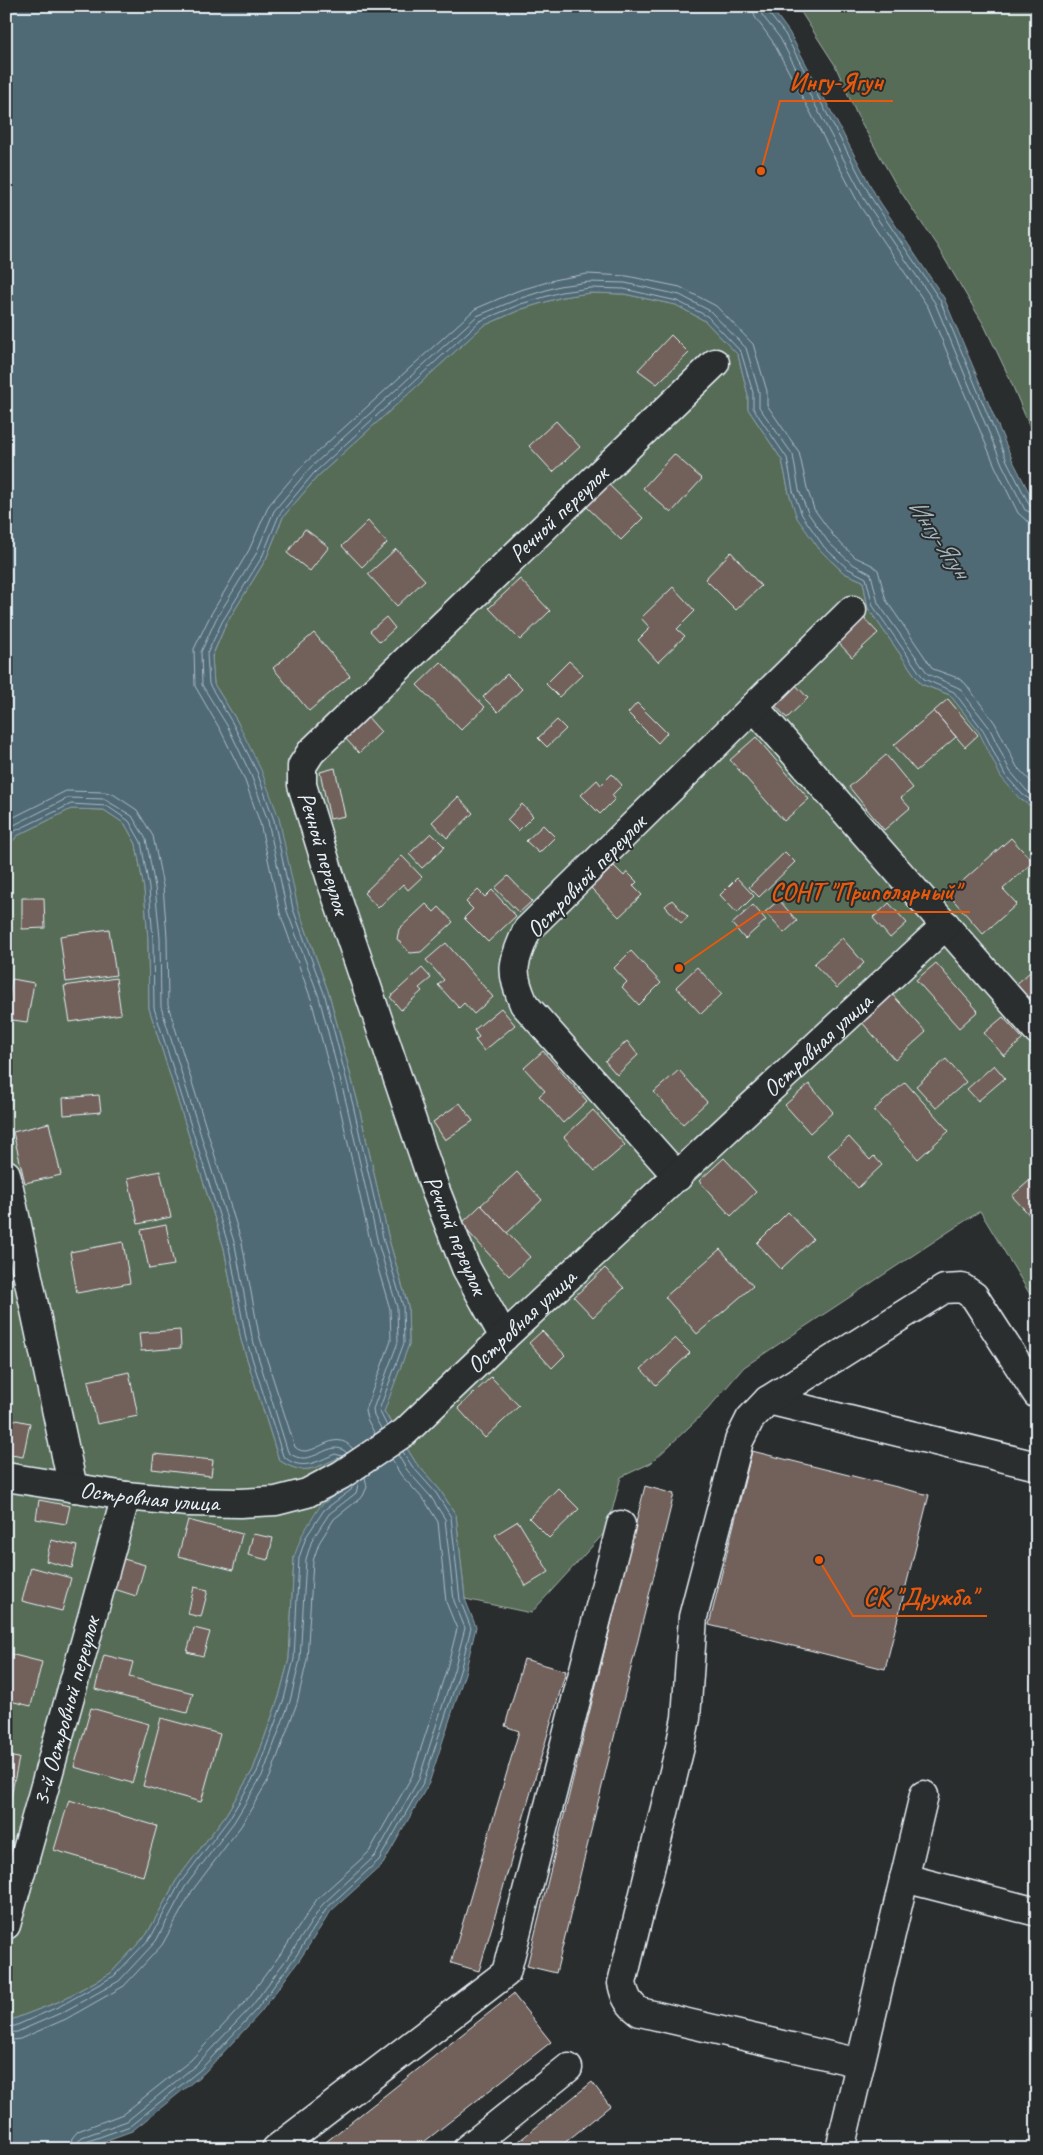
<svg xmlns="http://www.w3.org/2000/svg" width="1043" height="2155" font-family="Caveat,sans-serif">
	<rect width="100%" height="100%" fill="#2a2d2e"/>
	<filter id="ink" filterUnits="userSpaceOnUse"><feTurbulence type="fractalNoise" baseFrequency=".02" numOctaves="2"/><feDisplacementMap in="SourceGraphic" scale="10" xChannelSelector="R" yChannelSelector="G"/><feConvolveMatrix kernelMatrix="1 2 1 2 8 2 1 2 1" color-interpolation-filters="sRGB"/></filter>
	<g filter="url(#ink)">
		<g fill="#576c57" stroke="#a0aea8">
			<polygon points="797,6 1037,6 1037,444 1008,375 984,325 937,246 895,183 857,115 835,65"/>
			<polygon points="590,293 624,294 676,305 705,321 738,355 748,395 748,409 782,460 789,493 798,518 820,550 844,573 863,581 868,608 921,684 950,695 979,732 1020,799 1037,810 1037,1306 980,1211 744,1367 707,1410 651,1463 621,1477 607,1530 531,1613 465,1599 456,1515 440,1490 416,1463 384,1411 409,1344 408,1306 389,1240 358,1103 329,994 298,908 291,880 237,721 214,684 212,657 226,624 266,559 283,517 317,477 483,326 522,309 562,297"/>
			<path d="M71,809l33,1 21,14 11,20 8,45 4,50 1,69 75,240 17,92 38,120c24,16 34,9 59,-2l10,27 -54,72 -5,102 -10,38 -26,73 -28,46 -49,65 -29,53 -36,39 -53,29 -52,20v-1085l2,-12 -2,-76 11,-13z"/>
		</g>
		<path fill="#506975" stroke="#8d9fa9" d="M6,6h764l19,26 87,164 68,102 68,161 25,49v302l-17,-11 -19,-22 -22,-45 -29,-37 -29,-11 -53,-76 -5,-27 -19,-8 -24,-23 -23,-32 -8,-25 -7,-33 -34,-51v-14l-10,-40 -33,-34 -29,-16 -52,-11 -34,-1 -28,4 -40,12 -39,17 -166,151 -34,40 -17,42 -40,65 -14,32 2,28 23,37 24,49 18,48 19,90 31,86 29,109 31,137 19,66 1,38 -25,68 32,51 24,27 16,25 9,84 11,28 -11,46 -36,110 -46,81 -52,47 -31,48 -40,54 -56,60 -72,58 -50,18h-76v-127l52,-20 53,-29 36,-39 29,-53 49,-65 28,-46 26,-73 10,-38 5,-102 8,-22 18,-29 28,-21 -10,-27c-25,11 -35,18 -59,2l-38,-120 -17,-92 -75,-240 -1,-69 -4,-50 -8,-45 -11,-20 -21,-14 -33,-1 -54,27 -11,13z"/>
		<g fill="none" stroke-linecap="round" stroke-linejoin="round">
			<g stroke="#abbbc4" stroke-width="1">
				<polyline points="752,6 755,17 773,42 860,206 928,307 995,466 1018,513 1027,521 1037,523"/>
				<polyline points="760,6 762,15 780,38 866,202 935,303 1002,464 1025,510 1037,515"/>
				<polyline points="766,6 767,11 785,34 872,199 940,300 1007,461 1030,506 1037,509"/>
				<path d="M6,821l60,-30 39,1 8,2 24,16 16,26 10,50 4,51 1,68 74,238 17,92 36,112c17,16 38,-23 58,2"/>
				<path d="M6,831l6,-5 56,-28 36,1 28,17 14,23 9,48 5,51 1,69 74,238 17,92 36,115c23,20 42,-17 59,1"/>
				<path d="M6,841l9,-10 56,-27 36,2 22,15 12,21 8,46 4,51 1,69 75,239 17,92 37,117c18,16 33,6 52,-2l7,2"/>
				<polyline points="387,1426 379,1410 404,1343 403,1306 384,1242 353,1105 325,996 293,909 274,820 257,772 233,724 209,684 207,654 222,622 262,557 279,515 314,473 480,321 521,304 561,292 590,288 624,289 677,301 707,316 741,352 753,393 753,408 787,458 793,491 802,515 824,547 847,568 866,578 873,606 924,679 954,692 983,730 1005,775 1023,795 1037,804"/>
				<polyline points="382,1430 374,1416 373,1409 398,1342 397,1307 378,1243 347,1106 319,997 287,911 268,821 251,775 228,727 202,685 201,652 216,619 256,554 274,511 310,468 477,316 518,299 559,286 589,282 625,283 680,295 710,311 746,348 759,392 759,407 793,455 799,490 808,513 829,543 851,563 871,574 878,603 928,674 959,688 989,727 1010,771 1027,791 1037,797"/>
				<polyline points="375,1434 367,1419 365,1410 391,1341 390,1309 371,1245 340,1108 311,999 280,913 260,823 244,778 221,731 195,686 194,649 210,616 249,550 269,505 305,463 475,309 517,291 558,279 587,274 627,276 680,287 716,306 753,344 767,391 767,405 799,452 807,488 814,509 835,538 855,557 872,565 878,570 886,600 933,669 958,678 965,683 995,723 1017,767 1037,788"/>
				<polyline points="6,2027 15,2026 60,2006 114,1976 151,1937 180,1883 229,1819 257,1772 284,1699 294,1659 299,1558 306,1537 324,1510 351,1490 353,1485"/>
				<polyline points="6,2033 17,2032 63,2012 119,1981 156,1941 185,1887 234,1822 263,1774 290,1701 300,1660 306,1559 312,1540 329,1514 356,1493 359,1481"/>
				<polyline points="6,2041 20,2039 66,2019 124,1986 162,1945 192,1891 241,1826 270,1777 297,1703 307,1660 313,1561 319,1543 334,1519 363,1496 367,1487 365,1477"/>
				<polyline points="70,2149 72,2138 78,2131 123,2114 191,2060 246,2001 285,1948 317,1899 369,1852 412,1776 447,1668 457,1629 446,1602 438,1522 425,1501 401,1475 391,1459"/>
				<polyline points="77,2149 78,2142 82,2137 127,2121 196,2065 252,2006 291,1953 323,1904 375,1856 419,1779 454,1670 465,1628 454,1601 445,1519 431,1497 407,1470 398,1455"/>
				<polyline points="83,2149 86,2142 130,2126 200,2070 256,2010 296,1956 327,1908 379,1860 424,1781 460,1671 471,1628 460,1600 451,1517 436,1493 412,1466 403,1452"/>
			</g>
		</g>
		<g fill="#72615a" stroke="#e8f1f8">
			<polygon points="671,335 689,353 657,384 638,370"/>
			<polygon points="556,421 580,447 553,472 529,446"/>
			<polygon points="674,454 702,479 671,513 643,488"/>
			<polygon points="609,485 643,518 621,540 587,507"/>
			<polygon points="368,521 387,543 362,567 342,546"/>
			<polygon points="305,529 329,547 310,571 287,553"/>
			<polygon points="396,549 425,580 397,606 368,574"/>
			<polygon points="731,552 761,586 736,610 705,579"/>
			<polygon points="520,579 550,611 520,640 489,608"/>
			<polygon points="673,587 695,611 677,629 685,636 658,662 638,640 650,628 641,618"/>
			<polygon points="861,615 878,633 852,657 835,639"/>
			<polygon points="386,617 395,628 380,642 370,631"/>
			<polygon points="314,633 350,676 309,711 273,668"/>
			<polygon points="569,661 583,674 559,697 546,684"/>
			<polygon points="441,662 485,707 461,730 417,685"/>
			<polygon points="507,674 522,689 498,712 483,697"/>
			<polygon points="791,680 808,698 787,718 770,700"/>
			<polygon points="948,699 978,735 965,747 934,711"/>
			<polygon points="637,703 667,733 658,743 628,713"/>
			<polygon points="934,711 956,737 916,771 894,745"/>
			<polygon points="366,715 381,732 359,753 343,736"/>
			<polygon points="557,720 566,729 547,747 538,738"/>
			<polygon points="756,737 809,799 784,821 730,760"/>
			<polygon points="886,755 913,788 901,798 910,808 884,830 849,787"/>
			<polygon points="335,768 345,816 330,819 320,772"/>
			<polygon points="612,774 622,785 612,795 615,799 600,814 581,795 597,780 601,785"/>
			<polygon points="458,797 473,813 447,838 432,822"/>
			<polygon points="522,804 533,816 518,831 507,820"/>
			<polygon points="543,825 555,837 539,853 526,841"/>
			<polygon points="431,833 445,847 422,868 409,854"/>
			<polygon points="1011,838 1033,862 1003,889 1017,904 983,934 948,894"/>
			<polygon points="785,852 795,862 759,897 749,887"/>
			<polygon points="402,856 422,877 408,890 403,884 378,908 364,893"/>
			<polygon points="614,866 624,876 627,872 637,882 633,886 642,895 619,917 591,888"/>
			<polygon points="508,876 532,901 519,913 495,888"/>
			<polygon points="737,878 754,896 737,913 720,895"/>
			<polygon points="478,890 485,897 492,890 516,916 488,942 464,918 473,909 466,902"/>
			<polygon points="22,898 44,898 45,928 22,929"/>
			<polygon points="672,900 688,917 681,923 665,906"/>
			<polygon points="779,900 797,921 784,933 765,912"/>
			<polygon points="889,903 907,923 890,938 873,918"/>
			<polygon points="426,904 434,912 439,907 453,922 421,952 410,953 397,939 399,929"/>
			<polygon points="753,905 766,920 745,939 732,924"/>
			<polygon points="109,929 116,975 66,982 60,936"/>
			<polygon points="842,938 864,963 837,988 814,964"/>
			<polygon points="446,943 493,997 474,1014 464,1003 459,1008 438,985 444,980 426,960"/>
			<polygon points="631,951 661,983 639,1005 622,987 627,982 614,968"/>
			<polygon points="936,963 978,1011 959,1028 916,980"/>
			<polygon points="1037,966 1037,1005 1034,1008 1014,986"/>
			<polygon points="697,967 722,994 701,1014 676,987"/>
			<polygon points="422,968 431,978 419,988 422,991 401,1010 390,997"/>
			<polygon points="116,978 121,1014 70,1022 64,986"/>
			<polygon points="12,979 34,983 27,1022 6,1019"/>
			<polygon points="890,992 926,1032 895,1060 859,1019"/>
			<polygon points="501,1008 515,1025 484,1051 475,1040 479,1037 474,1030"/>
			<polygon points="1003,1017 1023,1039 1004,1056 984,1033"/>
			<polygon points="627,1041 638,1055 617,1075 605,1061"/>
			<polygon points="543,1051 587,1101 563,1123 539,1096 545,1091 524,1068"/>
			<polygon points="946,1059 966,1082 936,1108 916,1086"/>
			<polygon points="994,1065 1005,1078 978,1101 967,1089"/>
			<polygon points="679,1070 707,1102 683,1124 654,1092"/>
			<polygon points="905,1082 949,1131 918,1159 874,1110"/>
			<polygon points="809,1084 833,1112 810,1133 785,1105"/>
			<polygon points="99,1095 101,1112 64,1115 63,1098"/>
			<polygon points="460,1103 473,1121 445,1140 433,1122"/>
			<polygon points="593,1110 625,1145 595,1171 564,1137"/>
			<polygon points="49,1123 61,1175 25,1183 13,1132"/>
			<polygon points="849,1137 870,1160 874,1156 882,1165 858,1188 828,1155"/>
			<polygon points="724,1158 756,1192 731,1216 699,1181"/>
			<polygon points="160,1171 171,1217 138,1224 128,1178"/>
			<polygon points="517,1172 542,1200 507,1233 481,1205"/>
			<polygon points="1037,1174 1037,1223 1012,1196"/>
			<polygon points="481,1205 530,1257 509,1276 461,1224"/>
			<polygon points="788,1212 813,1239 781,1269 757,1243"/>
			<polygon points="166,1225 174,1265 149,1269 141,1230"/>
			<polygon points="123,1242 130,1283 77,1293 70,1252"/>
			<polygon points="720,1249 753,1286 697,1334 665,1297"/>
			<polygon points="605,1268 624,1288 593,1317 574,1297"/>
			<polygon points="180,1330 181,1348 141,1351 139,1333"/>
			<polygon points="542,1331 565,1355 552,1368 529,1343"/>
			<polygon points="675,1338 690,1353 656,1385 641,1369"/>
			<polygon points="129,1372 138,1416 97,1424 88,1381"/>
			<polygon points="491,1377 519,1406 485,1438 458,1408"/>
			<polygon points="6,1418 30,1423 23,1457 6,1454"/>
			<polygon points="752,1451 929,1495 885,1669 709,1625"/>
			<polygon points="154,1454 213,1460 211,1476 152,1469"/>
			<polygon points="645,1486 674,1494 556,1973 527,1966"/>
			<polygon points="558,1488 579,1509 549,1538 529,1518"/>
			<polygon points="39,1500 70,1506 66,1524 36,1519"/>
			<polygon points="188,1520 242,1534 233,1570 178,1556"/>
			<polygon points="518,1521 549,1572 526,1586 495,1535"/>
			<polygon points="253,1534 273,1538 268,1560 248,1555"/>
			<polygon points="51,1540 77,1546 72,1568 46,1561"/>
			<polygon points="120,1558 145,1565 136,1596 111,1588"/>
			<polygon points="31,1567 71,1578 62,1611 22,1601"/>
			<polygon points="194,1587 208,1590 201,1617 188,1614"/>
			<polygon points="194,1628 210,1632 203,1656 187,1652"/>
			<polygon points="6,1653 42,1662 31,1706 6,1700"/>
			<polygon points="104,1655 133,1662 129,1677 193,1693 187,1713 95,1689"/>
			<polygon points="524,1659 566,1671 479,1971 451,1963 519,1731 505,1726"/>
			<polygon points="91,1708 149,1724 132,1783 74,1767"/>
			<polygon points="161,1718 220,1734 201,1802 143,1786"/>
			<polygon points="6,1756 19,1758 10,1801 6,1800"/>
			<polygon points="69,1800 157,1826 143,1876 54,1850"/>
			<polygon points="513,1994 551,2042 415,2149 317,2149"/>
			<polygon points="592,2082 610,2106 557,2149 509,2149"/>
		</g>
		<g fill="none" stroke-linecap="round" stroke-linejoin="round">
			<g stroke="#e8f1f8" stroke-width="31">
				<g id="minor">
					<polyline points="754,707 1037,1030"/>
					<polyline points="6,1174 73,1488"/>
					<path d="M678,1177l-154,-173c-15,-34 -11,-41 3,-74l325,-320"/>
					<path id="s1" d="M504,1337l-38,-69 -31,-79 -103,-306 -30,-98v-19l9,-14 404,-389"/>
					<polyline points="768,1400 1037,1466"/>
					<path id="s2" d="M6,1477l120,19 63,6 51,1 36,-2 31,-8 34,-18 64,-43 99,-95 442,-412"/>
					<polyline points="904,1878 1037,1912"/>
					<path id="s3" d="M6,1925l120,-429"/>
					<path d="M860,2063l-220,-51c-12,-8 -15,-15 -18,-29l58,-236 6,-29 7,-101 46,-176 11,-22 18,-19 176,-111 18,-1 12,8 63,98"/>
					<polyline points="276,2149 506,1973 621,1525"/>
					<polyline points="467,2149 568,2068"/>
					<polyline points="840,2149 924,1795"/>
				</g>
			</g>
			<use href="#minor" stroke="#2a2d2e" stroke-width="28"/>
		</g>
	</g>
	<g text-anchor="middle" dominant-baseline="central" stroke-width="4" stroke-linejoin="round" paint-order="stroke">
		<g font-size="24" fill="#e8f1f8" stroke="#2a2d2e">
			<text stroke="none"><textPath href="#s1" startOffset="968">Речной переулок</textPath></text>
			<text transform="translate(324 853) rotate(73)">Речной переулок</text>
			<text transform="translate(586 876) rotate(-46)">Островной переулок</text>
			<text stroke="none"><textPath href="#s2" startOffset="985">Островная улица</textPath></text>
			<text transform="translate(456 1235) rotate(67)">Речной переулок</text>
			<text stroke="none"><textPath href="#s2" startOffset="580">Островная улица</textPath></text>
			<text stroke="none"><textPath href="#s2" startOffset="145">Островная улица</textPath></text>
			<text stroke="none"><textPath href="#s3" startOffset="222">3-й Островной переулок</textPath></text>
		</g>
		<g font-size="25" font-style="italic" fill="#a4b4bd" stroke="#2a2d2e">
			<text transform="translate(939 538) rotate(56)">Ингу-Ягун</text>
		</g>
	</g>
	<path fill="none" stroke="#e8590c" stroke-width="2" d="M761 171L780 101H893M679 968L760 912H970M819 1560L853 1616H987"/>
	<g fill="#e8590c" stroke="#2a2d2e" stroke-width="2">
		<circle cx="761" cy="171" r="5"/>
		<circle cx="679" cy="968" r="5"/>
		<circle cx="819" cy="1560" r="5"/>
	</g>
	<g font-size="25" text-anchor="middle" font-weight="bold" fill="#e8590c" stroke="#2a2d2e" stroke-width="4" stroke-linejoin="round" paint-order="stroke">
		<text x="836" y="90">Ингу-Ягун</text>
		<text x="865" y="900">СОНТ "Приполярный"</text>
		<text x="920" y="1605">СК "Дружба"</text>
	</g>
	<rect width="1043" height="2155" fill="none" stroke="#2a2d2e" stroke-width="25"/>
	<rect x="12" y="12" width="1018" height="2130" fill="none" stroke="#e8f1f8" stroke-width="2" filter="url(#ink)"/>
</svg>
